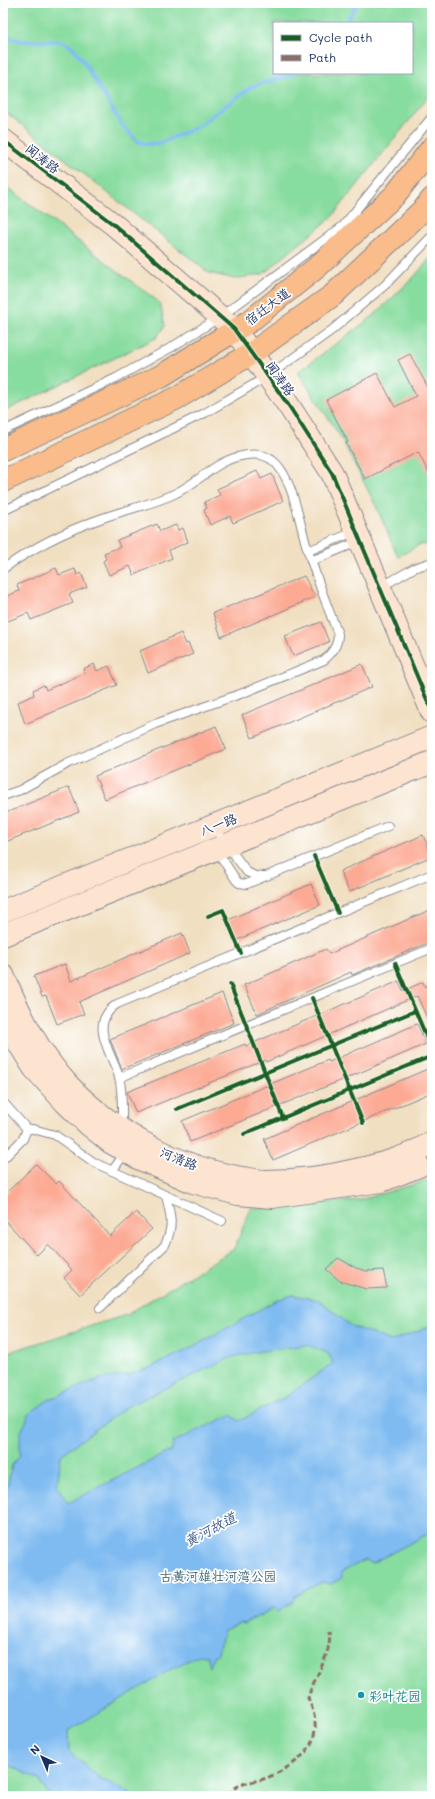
<svg xmlns="http://www.w3.org/2000/svg" width="435" height="1799" font-family="Mali,'LXGW WenKai TC',sans-serif">
	<rect width="100%" height="100%" fill="#fff"/>
	<filter id="ink" filterUnits="userSpaceOnUse"><feTurbulence type="fractalNoise" baseFrequency=".025" numOctaves="2"/><feDisplacementMap in="SourceGraphic" scale="8" xChannelSelector="R" yChannelSelector="G"/><feConvolveMatrix kernelMatrix="1 2 1 2 8 2 1 2 1" color-interpolation-filters="sRGB"/></filter>
	<filter id="wash" filterUnits="userSpaceOnUse"><feTurbulence type="fractalNoise" baseFrequency=".012" numOctaves="4" result="noise"/><feDisplacementMap in="SourceGraphic" scale="16" xChannelSelector="R" yChannelSelector="G"/><feGaussianBlur stdDeviation="0.9" result="paint"/><feColorMatrix in="noise" values="0 0 0 0 0 0 0 0 0 0 0 0 0 0 0 0 0 1.4 0 .05"/><feComposite in="paint" operator="in"/></filter>
	<g filter="url(#wash)">
		<rect width="100%" height="100%" fill="#f1dfc1"/>
		<g fill="#87dc9f" stroke="#51867e" fill-rule="evenodd">
			<path d="M3,3h429v89l-101,126 -68,56 -28,5 -26,-6 -206,-163zM274,23h138v50h-138z"/>
			<polygon points="3,184 160,303 165,326 156,338 3,412"/>
			<polygon points="432,256 432,544 419,545 398,557 376,506 340,436 298,372 372,317 413,278"/>
			<polygon points="432,1179 432,1796 3,1796 3,1354 126,1315 234,1249 251,1208 360,1200"/>
		</g>
		<path fill="#7fbbf1" stroke="#4d75a8" fill-rule="evenodd" d="M293,1295l26,5 32,26 40,15 41,-15v206l-60,31 -7,-3 -23,12v6l-11,6 -9,-2 -27,14 -3,7 -14,8 -4,-3 -30,16 -3,-1 -17,7c-1,9 -5,14 -6,24l-5,2 -3,11 -3,-11 -8,-1 -26,13 -105,63 1,21 32,27 22,10 10,7h-83l-11,-16 -32,-16 -4,3v-262l9,-40 8,-10v-21l10,-21 18,-13 51,-21 30,-4 22,-8 38,-18 88,-49zM307,1345l21,8 5,10 -46,33 -48,25 -8,-6 -58,27 -1,8 -104,53 -11,-17 4,-31 65,-48 106,-50 30,-6z"/>
		<g fill="none" stroke-linecap="round" stroke-linejoin="round">
			<g stroke="#7fbbf1" stroke-width="4">
				<polyline points="345,23 358,3"/>
				<polyline points="3,35 22,41 61,41 73,47 82,59 122,125 137,141 147,144 161,143 197,127 251,87 296,73"/>
			</g>
		</g>
		<g id="blocks">
			<g fill="#fcaa94">
				<polygon points="410,354 432,395 432,480 418,452 365,479 346,443 348,442 326,400 377,373 395,407 416,396 398,360"/>
				<polygon points="257,471 261,479 272,474 283,501 233,523 230,516 210,525 204,510 207,508 204,502 220,495 217,489"/>
				<polygon points="157,524 160,531 176,525 178,530 183,528 188,542 169,550 172,558 134,575 130,566 109,575 103,561 106,559 104,553 120,547 117,540"/>
				<polygon points="56,568 59,575 75,569 77,575 81,573 87,587 69,594 73,603 31,620 28,613 8,621 3,607 3,604 7,603 4,597 19,591 17,585"/>
				<polygon points="304,576 315,597 221,637 213,613"/>
				<polygon points="321,622 329,642 293,656 285,636"/>
				<polygon points="181,633 186,644 188,643 193,654 148,673 140,651"/>
				<polygon points="94,664 97,671 109,666 117,685 25,724 18,702 34,695 33,690 44,685 46,690 85,673 83,669"/>
				<polygon points="362,664 372,687 252,738 242,715"/>
				<polygon points="216,726 226,749 105,799 95,776"/>
				<polygon points="69,787 79,812 3,843 3,814"/>
				<polygon points="423,835 432,856 349,892 340,871"/>
				<polygon points="311,884 320,905 237,940 228,920"/>
				<polygon points="432,909 432,941 352,975 351,972 257,1014 244,985 326,949 329,954"/>
				<polygon points="182,933 190,953 79,1002 84,1014 57,1024 46,996 42,997 34,976 65,964 71,981"/>
				<polygon points="399,981 403,991 423,982 425,987 432,983 432,1029 417,996 266,1062 265,1060 136,1113 127,1092 245,1044 246,1046"/>
				<polygon points="222,993 234,1023 122,1069 110,1039"/>
				<polygon points="417,1024 426,1044 352,1076 190,1142 182,1121 328,1060 329,1062"/>
				<polygon points="432,1067 432,1092 273,1160 264,1139"/>
				<polygon points="36,1164 56,1184 59,1181 110,1236 136,1212 152,1229 80,1295 64,1278 72,1270 48,1244 37,1255 3,1218 3,1196"/>
				<polygon points="338,1258 356,1268 367,1271 383,1270 387,1288 366,1289 340,1281 326,1269"/>
			</g>
		</g>
	</g>
	<g filter="url(#ink)">
		<use href="#blocks" fill-opacity="0" stroke="#868790" stroke-width="1"/>
		<g fill="none" stroke-linecap="round" stroke-linejoin="round">
			<g stroke="#868790" stroke-width="10">
				<g id="lane">
					<polyline points="3,431 116,378 172,347 220,317 343,226 432,117"/>
					<polyline points="3,511 205,413 268,376 332,330 385,285 432,236"/>
					<polyline points="308,551 356,531"/>
					<polyline points="311,561 360,541"/>
					<path d="M3,569c29,-21 63,-38 97,-50 24,-9 50,-14 74,-25 22,-10 40,-31 63,-37 11,-3 25,-5 35,3 21,15 28,67 36,91 9,28 19,55 30,83 0,12 -6,19 -14,26l-81,33 -88,31 -88,40 -47,26 -17,6"/>
					<polyline points="381,587 414,568 432,562"/>
					<polyline points="213,826 247,872 255,876 263,876"/>
					<polyline points="217,851 236,880 239,883 247,884 388,826"/>
					<polyline points="119,1078 432,948"/>
					<polyline points="3,1102 27,1129 33,1129 55,1135 95,1163 222,1221"/>
					<path d="M122,1127c0,-16 1,-35 -3,-50 -7,-24 -32,-53 -2,-73l315,-130"/>
					<polyline points="3,1159 23,1139 27,1129"/>
					<polyline points="112,1171 126,1152"/>
					<path d="M100,1308l65,-63c9,-20 6,-29 1,-49"/>
				</g>
			</g>
			<g stroke="#868790" stroke-width="24">
				<g id="secondary">
					<polyline points="3,140 113,224 234,329 289,406 332,473 432,712"/>
					<polyline points="3,911 432,737"/>
					<polyline points="3,935 432,762"/>
					<path d="M3,975c17,40 36,79 66,111 45,47 109,81 173,92 8,1 16,3 24,3 30,0 61,-4 90,-11 27,-6 53,-13 76,-28"/>
					<polyline points="3,1015 11,1031 34,1068 65,1102 89,1125 110,1142 140,1159 193,1182 238,1194 272,1197 381,1181 419,1166"/>
				</g>
			</g>
			<g stroke="#868790" stroke-width="24">
				<g id="primary">
					<polyline points="3,450 161,376 250,321 316,268 394,196 432,148"/>
					<polyline points="3,481 177,398 252,353 333,295 424,209 432,199"/>
				</g>
			</g>
			<use href="#lane" stroke="#fff" stroke-width="8"/>
			<use href="#secondary" stroke="#fde4d0" stroke-width="22"/>
			<use href="#primary" stroke="#f9bc8a" stroke-width="22"/>
			<path stroke="#8d6e63" stroke-width="3" stroke-dasharray="6 3" stroke-linecap="butt" d="M229,1796c5,-15 28,-13 40,-19 37,-17 58,-38 39,-79 6,-22 25,-44 21,-67"/>
			<g stroke="#fff" stroke-width="6">
				<g id="cycleway">
					<polyline points="3,140 113,224 234,329 289,406 332,473 432,712"/>
					<polyline points="314,856 338,913"/>
					<polyline points="208,916 223,910 241,953"/>
					<polyline points="395,963 432,1050"/>
					<polyline points="230,984 283,1118"/>
					<polyline points="312,998 363,1123"/>
					<polyline points="177,1109 415,1011"/>
					<polyline points="244,1134 432,1056"/>
				</g>
			</g>
			<use href="#cycleway" stroke="#1b5e20" stroke-width="4"/>
		</g>
	</g>
	<circle fill="#0f9aa8" stroke="#fff" stroke-width="1.5" cx="361" cy="1695" r="4"/>
	<g text-anchor="middle" dominant-baseline="central" stroke-width="3.5" stroke-linejoin="round" paint-order="stroke">
		<g font-size="13" fill="#1b2f5e" stroke="#fff">
			<text transform="translate(43 158) rotate(38)">闻涛路</text>
			<text transform="translate(267 306) rotate(-37)">宿迁大道</text>
			<text transform="translate(281 378) rotate(55)">闻涛路</text>
			<text transform="translate(218 824) rotate(-22)">八一路</text>
			<text transform="translate(179 1158) rotate(22)">河清路</text>
		</g>
		<g font-size="13" fill="#3b6372" stroke="#fff">
			<text x="218" y="1575">古黄河雄壮河湾公园</text>
		</g>
		<g font-size="13" fill="#0d838f" stroke="#fff" text-anchor="start">
			<text x="369" y="1695">彩叶花园</text>
		</g>
		<g font-size="14" font-style="italic" fill="#39598a" stroke="#fff">
			<text transform="translate(210 1529) rotate(-28)">黄河故道</text>
		</g>
	</g>
	<rect width="435" height="1799" fill="none" stroke="#fff" stroke-width="16"/>
	<rect x="273" y="22" width="140" height="52" fill="#ffffff" stroke="#a4acbf"/>
	<rect x="281" y="35" width="20" height="6" fill="#1b5e20" stroke="#a4acbf"/>
	<text x="309" y="42" font-size="12" fill="#1b2f5e">Cycle path</text>
	<rect x="281" y="55" width="20" height="6" fill="#8d6e63" stroke="#a4acbf"/>
	<text x="309" y="62" font-size="12" fill="#1b2f5e">Path</text>
	<g transform="translate(42 1757) rotate(316)" stroke="#ffffff" stroke-width="3" paint-order="stroke">
	<path d="M0-3L7 15L0 10L-7 15Z" fill="#1b2f5e"/>
	<text y="-6" font-size="11" font-weight="bold" text-anchor="middle" fill="#1b2f5e">N</text>
	</g>
</svg>
